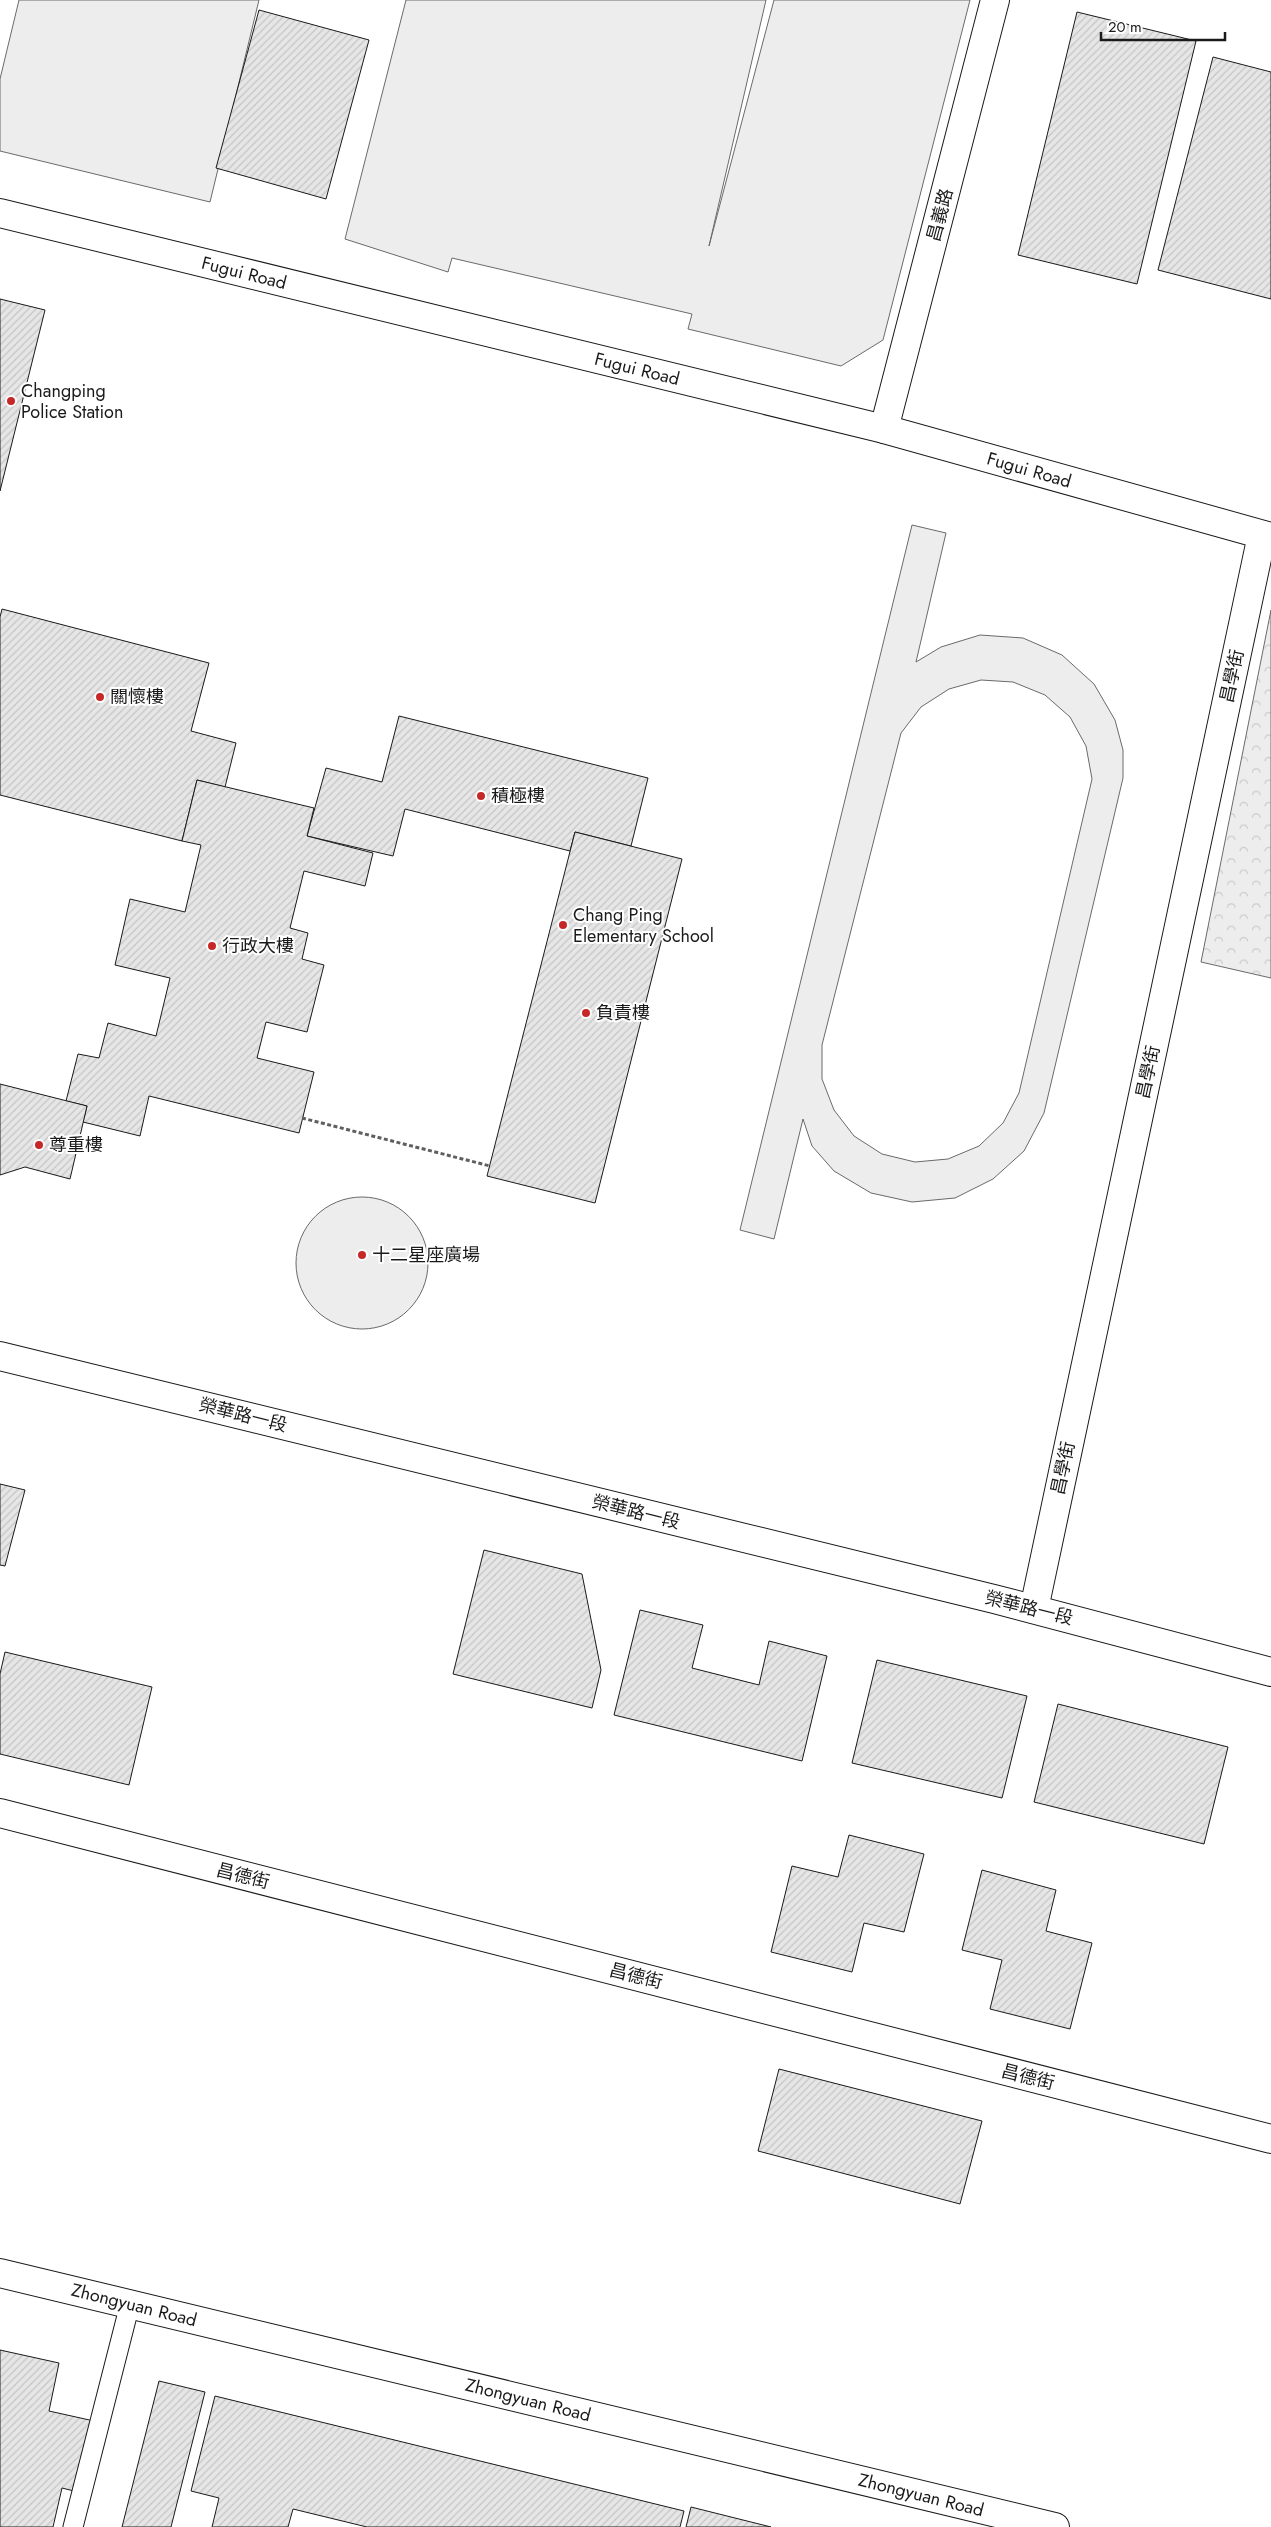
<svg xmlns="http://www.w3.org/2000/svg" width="1271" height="2527" font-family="Jost,'Noto Sans TC',sans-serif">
	<defs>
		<pattern id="park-crowns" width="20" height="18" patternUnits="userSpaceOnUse" patternTransform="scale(1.25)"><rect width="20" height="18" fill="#ededed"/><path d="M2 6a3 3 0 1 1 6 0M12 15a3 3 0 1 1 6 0" fill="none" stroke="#cbcbcb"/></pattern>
		<pattern id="building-hatch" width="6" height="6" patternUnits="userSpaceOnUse" patternTransform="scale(1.25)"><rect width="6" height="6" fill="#e6e6e6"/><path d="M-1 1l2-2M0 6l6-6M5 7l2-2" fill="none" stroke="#c5c5c5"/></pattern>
	</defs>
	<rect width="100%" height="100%" fill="#fff"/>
	<g fill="#ededed" stroke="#6a6a6a" fill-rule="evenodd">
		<polygon points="19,0 259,0 210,202 0,151 0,79"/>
		<polygon points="406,0 766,0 709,246 774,0 970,0 883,340 841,366 688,329 692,314 452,258 448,272 345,239"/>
		<path d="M912,525l34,8 -30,129 25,-15 39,-12 43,3 39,17 32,29 21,36 8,30v28l-79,335 -20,38 -31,28 -38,19 -43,4 -41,-9 -37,-22 -22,-25 -9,-27 -29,120 -34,-9zM981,680l32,2 32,13 25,22 16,29 6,33 -73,314 -16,30 -24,23 -31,13 -33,3 -33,-8 -28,-18 -20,-26 -12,-31v-34l79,-312 20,-26 28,-18z"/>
		<circle cx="362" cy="1263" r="66"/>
	</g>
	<polygon fill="url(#park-crowns)" stroke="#6a6a6a" points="1271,610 1271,978 1201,962"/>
	<g fill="url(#building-hatch)" stroke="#1a1a1a">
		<polygon points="259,10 369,40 326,199 216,168"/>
		<polygon points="1077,12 1196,41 1137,284 1018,255"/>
		<polygon points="1213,57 1271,72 1271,299 1158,270"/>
		<polygon points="0,299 45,310 0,491"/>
		<polygon points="2,609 209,663 191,731 236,743 225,787 197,780 182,841 0,795 0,617"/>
		<polygon points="399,716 648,778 631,846 575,832 570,851 405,809 393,856 307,836 326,768 382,782"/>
		<polygon points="197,780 314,808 307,836 373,853 365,886 304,871 290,928 308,933 302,959 324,965 307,1032 266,1022 257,1058 314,1072 299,1133 149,1096 140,1136 83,1122 87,1106 66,1101 78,1054 99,1058 108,1023 156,1036 170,978 115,965 130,899 185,912 201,845 182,841"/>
		<polygon points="575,832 682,859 595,1203 487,1176"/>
		<polygon points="0,1084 87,1106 70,1179 25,1167 0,1175"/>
		<polygon points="0,1484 25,1490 5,1566 0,1565"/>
		<polygon points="484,1550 582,1574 601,1670 592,1708 453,1674"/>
		<polygon points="640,1610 703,1625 692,1668 759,1685 769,1641 827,1656 802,1761 614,1715"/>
		<polygon points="5,1652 152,1687 129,1785 0,1754 0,1674"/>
		<polygon points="877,1660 1027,1696 1002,1798 852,1763"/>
		<polygon points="1058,1704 1228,1747 1204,1844 1034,1802"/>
		<polygon points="849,1835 924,1854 904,1932 864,1923 852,1972 771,1952 792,1866 838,1877"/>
		<polygon points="982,1870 1056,1890 1046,1931 1092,1943 1070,2029 990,2009 1002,1960 962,1950"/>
		<polygon points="779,2069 982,2121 960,2204 758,2151"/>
		<polygon points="0,2350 59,2363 49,2411 94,2421 78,2492 62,2488 53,2527 0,2527"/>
		<polygon points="159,2381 205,2392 171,2527 122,2527"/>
		<polygon points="215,2396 684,2511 680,2527 367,2527 293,2509 288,2527 212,2527 219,2498 191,2491"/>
		<polygon points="691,2507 771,2527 686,2527"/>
	</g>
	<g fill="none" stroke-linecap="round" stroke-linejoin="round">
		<g stroke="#1a1a1a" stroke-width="21">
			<polyline id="service" points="73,2527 130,2304"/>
		</g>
		<g stroke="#1a1a1a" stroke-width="30">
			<g id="minor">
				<polyline points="0,213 884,429 1271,537"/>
				<polyline points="884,429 995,0"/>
				<polyline points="0,1356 994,1599 1271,1672"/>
				<polyline points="1034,1609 1262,535"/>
				<polyline points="0,1813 1271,2139"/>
			</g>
		</g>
		<g stroke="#1a1a1a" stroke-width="30">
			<polyline id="tertiary" points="0,2273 1055,2527"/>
		</g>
		<polyline stroke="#5f5f5f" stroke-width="3" stroke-dasharray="4 2.5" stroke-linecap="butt" points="302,1118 490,1166"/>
		<use href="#service" stroke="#fff" stroke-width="19"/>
		<use href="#minor" stroke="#fff" stroke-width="28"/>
		<use href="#tertiary" stroke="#fff" stroke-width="28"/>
	</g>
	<g fill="#c62828" stroke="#fff" stroke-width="2">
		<circle cx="11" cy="401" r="5"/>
		<circle cx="100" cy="697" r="5"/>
		<circle cx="481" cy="796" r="5"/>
		<circle cx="563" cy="925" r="5"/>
		<circle cx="212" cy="946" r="5"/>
		<circle cx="586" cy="1013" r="5"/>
		<circle cx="39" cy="1145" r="5"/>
		<circle cx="362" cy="1255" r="5"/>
	</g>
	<g text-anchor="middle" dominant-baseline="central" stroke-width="4" stroke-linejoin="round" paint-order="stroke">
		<g font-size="18" fill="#1a1a1a" stroke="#fff">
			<text transform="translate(940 215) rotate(-75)">昌義路</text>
			<text transform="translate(244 273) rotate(14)">Fugui Road</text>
			<text transform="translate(637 369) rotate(14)">Fugui Road</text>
			<text transform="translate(1029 470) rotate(16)">Fugui Road</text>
			<text transform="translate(1232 676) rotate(-78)">昌學街</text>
			<text transform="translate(1148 1072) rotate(-78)">昌學街</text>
			<text transform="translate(243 1415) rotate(14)">榮華路一段</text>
			<text transform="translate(1063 1468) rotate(-78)">昌學街</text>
			<text transform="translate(636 1512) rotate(14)">榮華路一段</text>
			<text transform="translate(1029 1608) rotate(14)">榮華路一段</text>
			<text transform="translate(243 1876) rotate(14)">昌德街</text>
			<text transform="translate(636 1976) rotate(14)">昌德街</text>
			<text transform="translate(1028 2077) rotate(14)">昌德街</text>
			<text transform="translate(134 2305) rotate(14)">Zhongyuan Road</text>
			<text transform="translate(528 2400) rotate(14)">Zhongyuan Road</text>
			<text transform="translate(921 2495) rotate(14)">Zhongyuan Road</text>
		</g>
		<g font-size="18" fill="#1a1a1a" stroke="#fff" text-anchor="start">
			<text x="21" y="391">Changping<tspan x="21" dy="21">Police Station</tspan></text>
			<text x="110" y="697">關懷樓</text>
			<text x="491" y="796">積極樓</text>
			<text x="573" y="915">Chang Ping<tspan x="573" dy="21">Elementary School</tspan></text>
			<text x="222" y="946">行政大樓</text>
			<text x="596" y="1013">負責樓</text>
			<text x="49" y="1145">尊重樓</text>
			<text x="372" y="1255">十二星座廣場</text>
		</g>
	</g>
	<path d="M1101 32v8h124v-8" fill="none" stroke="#1a1a1a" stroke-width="2.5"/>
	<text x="1108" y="32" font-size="15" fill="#1a1a1a" stroke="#ffffff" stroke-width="4" paint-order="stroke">20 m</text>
</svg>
